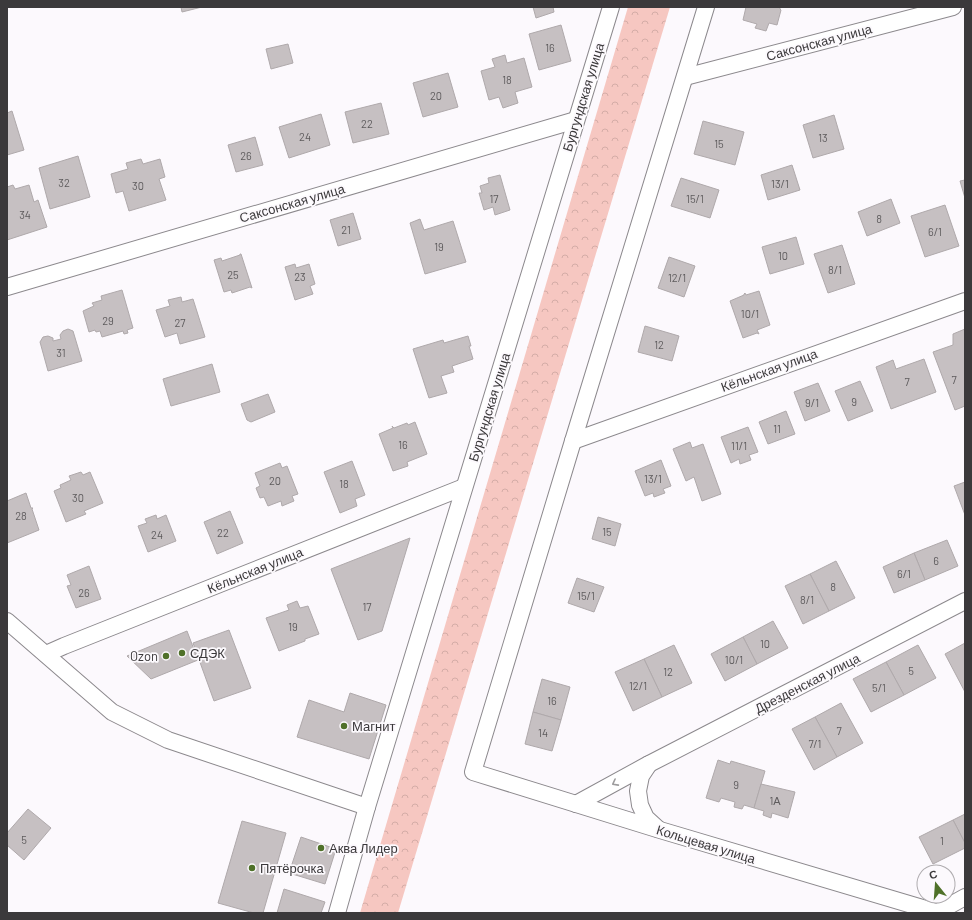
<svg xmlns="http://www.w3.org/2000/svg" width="972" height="920" font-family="Barlow,sans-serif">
	<defs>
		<pattern id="forest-crowns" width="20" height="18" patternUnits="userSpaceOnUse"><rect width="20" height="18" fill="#f6c7c1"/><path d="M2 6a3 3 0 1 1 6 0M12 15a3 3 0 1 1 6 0" fill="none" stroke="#d4aca7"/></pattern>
	</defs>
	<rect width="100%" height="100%" fill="#fcf9fd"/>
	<polygon fill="url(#forest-crowns)" points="628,7 670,7 398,913 360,913"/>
	<g fill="#c6c0c2" stroke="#afa9ab">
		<polygon points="181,7 202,7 182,12"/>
		<polygon points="533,7 553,7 554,12 536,18"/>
		<polygon points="746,7 780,7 780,9 781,10 777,25 769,23 766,31 755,28 757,24 743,20"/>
		<polygon points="561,25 571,61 539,70 529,34"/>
		<polygon points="288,44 293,63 271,69 266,49"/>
		<polygon points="505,55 507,63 524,58 532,87 515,92 518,103 503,108 499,97 489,100 481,71 495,67 492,59"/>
		<polygon points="448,73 458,107 423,117 413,83"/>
		<polygon points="381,103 389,134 353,143 345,112"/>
		<polygon points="12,111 24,150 7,155 7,113"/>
		<polygon points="321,114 330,145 289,158 279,127"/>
		<polygon points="834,115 844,149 813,158 803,125"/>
		<polygon points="703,121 744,132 735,165 694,154"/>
		<polygon points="255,137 263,165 236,172 228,145"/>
		<polygon points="78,156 90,197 50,209 39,168"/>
		<polygon points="141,159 143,164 160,159 165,177 159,179 166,200 129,211 123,191 116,193 111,174 128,169 126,163"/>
		<polygon points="792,165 800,190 768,200 761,175"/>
		<polygon points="500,175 510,210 495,215 493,207 484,210 479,193 482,193 480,186 489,183 488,178"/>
		<polygon points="681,178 719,190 710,218 671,206"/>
		<polygon points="965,180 965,198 960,181"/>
		<polygon points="13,185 15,189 29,185 34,202 38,200 47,227 7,240 7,187"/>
		<polygon points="891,199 900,223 867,236 858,212"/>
		<polygon points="945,205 959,246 925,257 911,216"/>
		<polygon points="353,213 361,239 338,246 330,220"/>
		<polygon points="420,219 424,230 453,221 466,262 425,274 410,223"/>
		<polygon points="796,237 804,264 770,274 762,247"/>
		<polygon points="842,245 855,284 828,293 814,254"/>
		<polygon points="240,254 241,254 252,288 250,287 232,293 231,290 224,292 214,260 221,258 222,261 240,255"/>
		<polygon points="669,257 695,266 684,297 658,288"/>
		<polygon points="295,264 296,268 309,264 315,284 310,286 313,294 295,300 285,267"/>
		<polygon points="122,290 133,328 127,330 128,333 124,334 123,331 102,337 100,331 96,332 95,330 89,332 83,311 94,306 92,303 102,300 101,296"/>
		<polygon points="759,291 770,325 757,330 759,334 757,333 743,338 730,301 744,295 744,294 745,293 746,295"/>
		<polygon points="181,297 182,302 193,299 205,337 180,344 177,333 165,337 156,310 170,306 168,300"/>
		<polygon points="645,326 679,336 672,361 638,352"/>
		<polygon points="68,329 73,331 82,361 48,371 40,342 43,337 48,336 53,338 53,341 61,339 60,335 63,331"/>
		<polygon points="965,329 965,406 955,410 933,352 953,345 953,334"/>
		<polygon points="468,336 471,346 469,346 473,359 452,366 454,372 441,376 447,393 429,398 413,349 443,340 444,343"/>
		<polygon points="924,359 936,392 891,409 876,367 893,360 896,369"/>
		<polygon points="212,364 220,392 171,406 163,379"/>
		<polygon points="860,381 873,411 848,421 835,391"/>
		<polygon points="818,383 830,411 805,421 794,392"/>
		<polygon points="268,394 275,412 251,422 247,420 241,404"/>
		<polygon points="786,411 795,434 768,444 759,422"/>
		<polygon points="415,422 427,454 407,462 408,466 393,471 379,434 393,428 392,426 394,428 407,423 408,425"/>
		<polygon points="748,427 758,452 749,455 751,460 740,464 739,459 731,463 721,437"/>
		<polygon points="690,442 692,448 703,444 721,494 702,501 694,477 686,481 673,449"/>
		<polygon points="661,460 671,486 663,489 665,493 654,497 653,493 645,496 635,471"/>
		<polygon points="352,461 365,495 355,499 357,506 340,513 324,472"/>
		<polygon points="280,463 282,468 287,466 298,494 292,496 294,501 282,506 281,501 268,506 264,497 260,498 256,488 260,486 255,473"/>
		<polygon points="81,472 83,475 90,472 103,503 84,511 86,514 66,522 54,491 61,488 60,485 71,480 69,476"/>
		<polygon points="965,482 965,515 954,486"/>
		<polygon points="26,493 31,508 33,508 32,509 39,530 7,543 7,501"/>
		<polygon points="230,511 243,543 217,554 204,522"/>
		<polygon points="156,515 157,519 166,515 176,541 148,552 138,526 147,523 145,519"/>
		<polygon points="598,517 621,524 615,546 592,539"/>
		<polygon points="410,538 382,631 358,640 331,569"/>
		<polygon points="947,540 958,566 925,580 914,553"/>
		<polygon points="914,553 925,580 894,593 883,567"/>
		<polygon points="836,561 855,598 829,611 810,574"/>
		<polygon points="89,566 101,599 76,608 67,586 71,585 67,575"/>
		<polygon points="810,574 829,611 803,624 785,586"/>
		<polygon points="577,578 604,587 594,612 568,603"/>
		<polygon points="297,601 300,608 308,606 319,634 305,639 305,641 279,651 266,618 289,610 287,605"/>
		<polygon points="773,621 788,648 757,664 743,637"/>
		<polygon points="229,630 251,688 214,701 193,643"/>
		<polygon points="187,631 198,660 151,679 127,656"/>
		<polygon points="743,637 757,664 725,681 711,654"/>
		<polygon points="965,643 965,692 945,654"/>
		<polygon points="674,645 692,683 662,697 644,659"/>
		<polygon points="918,645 936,678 904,695 886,662"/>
		<polygon points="644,659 662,697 633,711 615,672"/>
		<polygon points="886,662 904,695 871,712 853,679"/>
		<polygon points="542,679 570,687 561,720 533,712"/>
		<polygon points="350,693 386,705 369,759 297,737 309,700 344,712"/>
		<polygon points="841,703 863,743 837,757 815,717"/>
		<polygon points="533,712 561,720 552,751 525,744"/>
		<polygon points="815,717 837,757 814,770 792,729"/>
		<polygon points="718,760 730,764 731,761 765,771 754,808 744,805 742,809 734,807 735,802 721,798 719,802 706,798"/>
		<polygon points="761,784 795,792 788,818 772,813 771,818 763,815 764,811 754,808"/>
		<polygon points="28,809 51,828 24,860 7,845 7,833"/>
		<polygon points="965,814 965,843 953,820"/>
		<polygon points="953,820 965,843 965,848 933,864 919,837"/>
		<polygon points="242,821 286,833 263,913 254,913 218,903"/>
		<polygon points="301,837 336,849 325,884 289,873"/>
		<polygon points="284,889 325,902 321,913 277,913"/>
	</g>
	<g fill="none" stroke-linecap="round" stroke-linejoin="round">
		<g stroke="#8c898d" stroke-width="18">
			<g id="minor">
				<polyline points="706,7 573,441 473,772 660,830 939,913"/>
				<polyline points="685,77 953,7"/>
				<polyline points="7,287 576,120"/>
				<polyline points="573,441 965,301"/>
				<polyline points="7,621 112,712 168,740 367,807"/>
				<polyline points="46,654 64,646 464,487"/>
				<polyline points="649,764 641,776 638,791 640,805 646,818 658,829"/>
				<polyline points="576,804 649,764 965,601"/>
				<polyline points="938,912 965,897"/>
				<polyline points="337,913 367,807 611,7"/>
			</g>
		</g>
		<use href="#minor" stroke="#fff" stroke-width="16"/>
	</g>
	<defs><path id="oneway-chevron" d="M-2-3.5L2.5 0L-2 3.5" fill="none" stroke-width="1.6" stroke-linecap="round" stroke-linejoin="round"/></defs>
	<use stroke="#9d9c9d" href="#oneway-chevron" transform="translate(615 783) rotate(152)"/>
	<g fill="#4f7129" stroke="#fcf9fd" stroke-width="1.5">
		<circle cx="182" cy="653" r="4"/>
		<circle cx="166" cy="656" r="4"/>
		<circle cx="344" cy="726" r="4"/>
		<circle cx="321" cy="848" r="4"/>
		<circle cx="252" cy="868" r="4"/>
	</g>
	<g text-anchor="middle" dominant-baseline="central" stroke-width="3.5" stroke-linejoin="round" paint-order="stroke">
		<g font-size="11" fill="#5e5b5d">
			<text x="550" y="47">16</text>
			<text x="507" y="79">18</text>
			<text x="436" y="95">20</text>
			<text x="367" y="123">22</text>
			<text x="305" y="136">24</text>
			<text x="823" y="137">13</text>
			<text x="719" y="143">15</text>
			<text x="246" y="155">26</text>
			<text x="64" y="182">32</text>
			<text x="780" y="183">13/1</text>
			<text x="138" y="185">30</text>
			<text x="494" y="198">17</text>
			<text x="695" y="198">15/1</text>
			<text x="25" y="214">34</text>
			<text x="879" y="218">8</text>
			<text x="346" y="229">21</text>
			<text x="935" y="231">6/1</text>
			<text x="439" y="246">19</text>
			<text x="783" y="255">10</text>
			<text x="835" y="269">8/1</text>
			<text x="233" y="274">25</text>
			<text x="300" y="276">23</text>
			<text x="677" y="277">12/1</text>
			<text x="750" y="313">10/1</text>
			<text x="108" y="320">29</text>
			<text x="180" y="322">27</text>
			<text x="659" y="344">12</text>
			<text x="61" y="352">31</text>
			<text x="954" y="379">7</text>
			<text x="907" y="381">7</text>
			<text x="854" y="401">9</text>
			<text x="812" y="402">9/1</text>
			<text x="777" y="428">11</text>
			<text x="403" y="444">16</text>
			<text x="739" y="445">11/1</text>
			<text x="653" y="478">13/1</text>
			<text x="275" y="480">20</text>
			<text x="344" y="483">18</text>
			<text x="78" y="497">30</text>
			<text x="21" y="515">28</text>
			<text x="607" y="531">15</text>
			<text x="223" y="532">22</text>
			<text x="157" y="534">24</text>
			<text x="936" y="560">6</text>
			<text x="904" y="573">6/1</text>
			<text x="833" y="586">8</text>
			<text x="84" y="592">26</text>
			<text x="586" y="595">15/1</text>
			<text x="807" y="599">8/1</text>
			<text x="367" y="606">17</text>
			<text x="293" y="626">19</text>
			<text x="765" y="643">10</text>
			<text x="734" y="659">10/1</text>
			<text x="911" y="670">5</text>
			<text x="668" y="671">12</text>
			<text x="638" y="685">12/1</text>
			<text x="879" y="687">5/1</text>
			<text x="552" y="700">16</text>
			<text x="839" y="730">7</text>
			<text x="543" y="732">14</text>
			<text x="815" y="743">7/1</text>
			<text x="736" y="784">9</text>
			<text x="775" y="800">1А</text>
			<text x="24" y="839">5</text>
			<text x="942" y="840">1</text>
		</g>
		<g font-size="13" fill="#3b393b" stroke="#fcf9fd">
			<text transform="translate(819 42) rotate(-15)">Саксонская улица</text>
			<text transform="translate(583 97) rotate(-73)">Бургундская улица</text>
			<text transform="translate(292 203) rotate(-16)">Саксонская улица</text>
			<text transform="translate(769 370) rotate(-20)">Кёльнская улица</text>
			<text transform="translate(489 407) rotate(-73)">Бургундская улица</text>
			<text transform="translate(255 570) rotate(-22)">Кёльнская улица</text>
			<text transform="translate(807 683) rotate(-27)">Дрезденская улица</text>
			<text transform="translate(706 844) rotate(17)">Кольцевая улица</text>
		</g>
		<g font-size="13" fill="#3b393b" stroke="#fcf9fd" text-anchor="start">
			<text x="190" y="653">СДЭК</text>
			<text x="158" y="656" text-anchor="end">Ozon</text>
			<text x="352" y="726">Магнит</text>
			<text x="329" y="848">Аква Лидер</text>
			<text x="260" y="868">Пятёрочка</text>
		</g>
	</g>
	<rect width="972" height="920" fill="none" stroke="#3b393b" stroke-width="16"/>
	<g transform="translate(936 884) rotate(343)"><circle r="19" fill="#fcf9fd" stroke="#afacaf"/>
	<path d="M0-3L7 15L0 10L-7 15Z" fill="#4f7129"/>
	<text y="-6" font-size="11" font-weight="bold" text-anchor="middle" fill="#3b393b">С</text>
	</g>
</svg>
